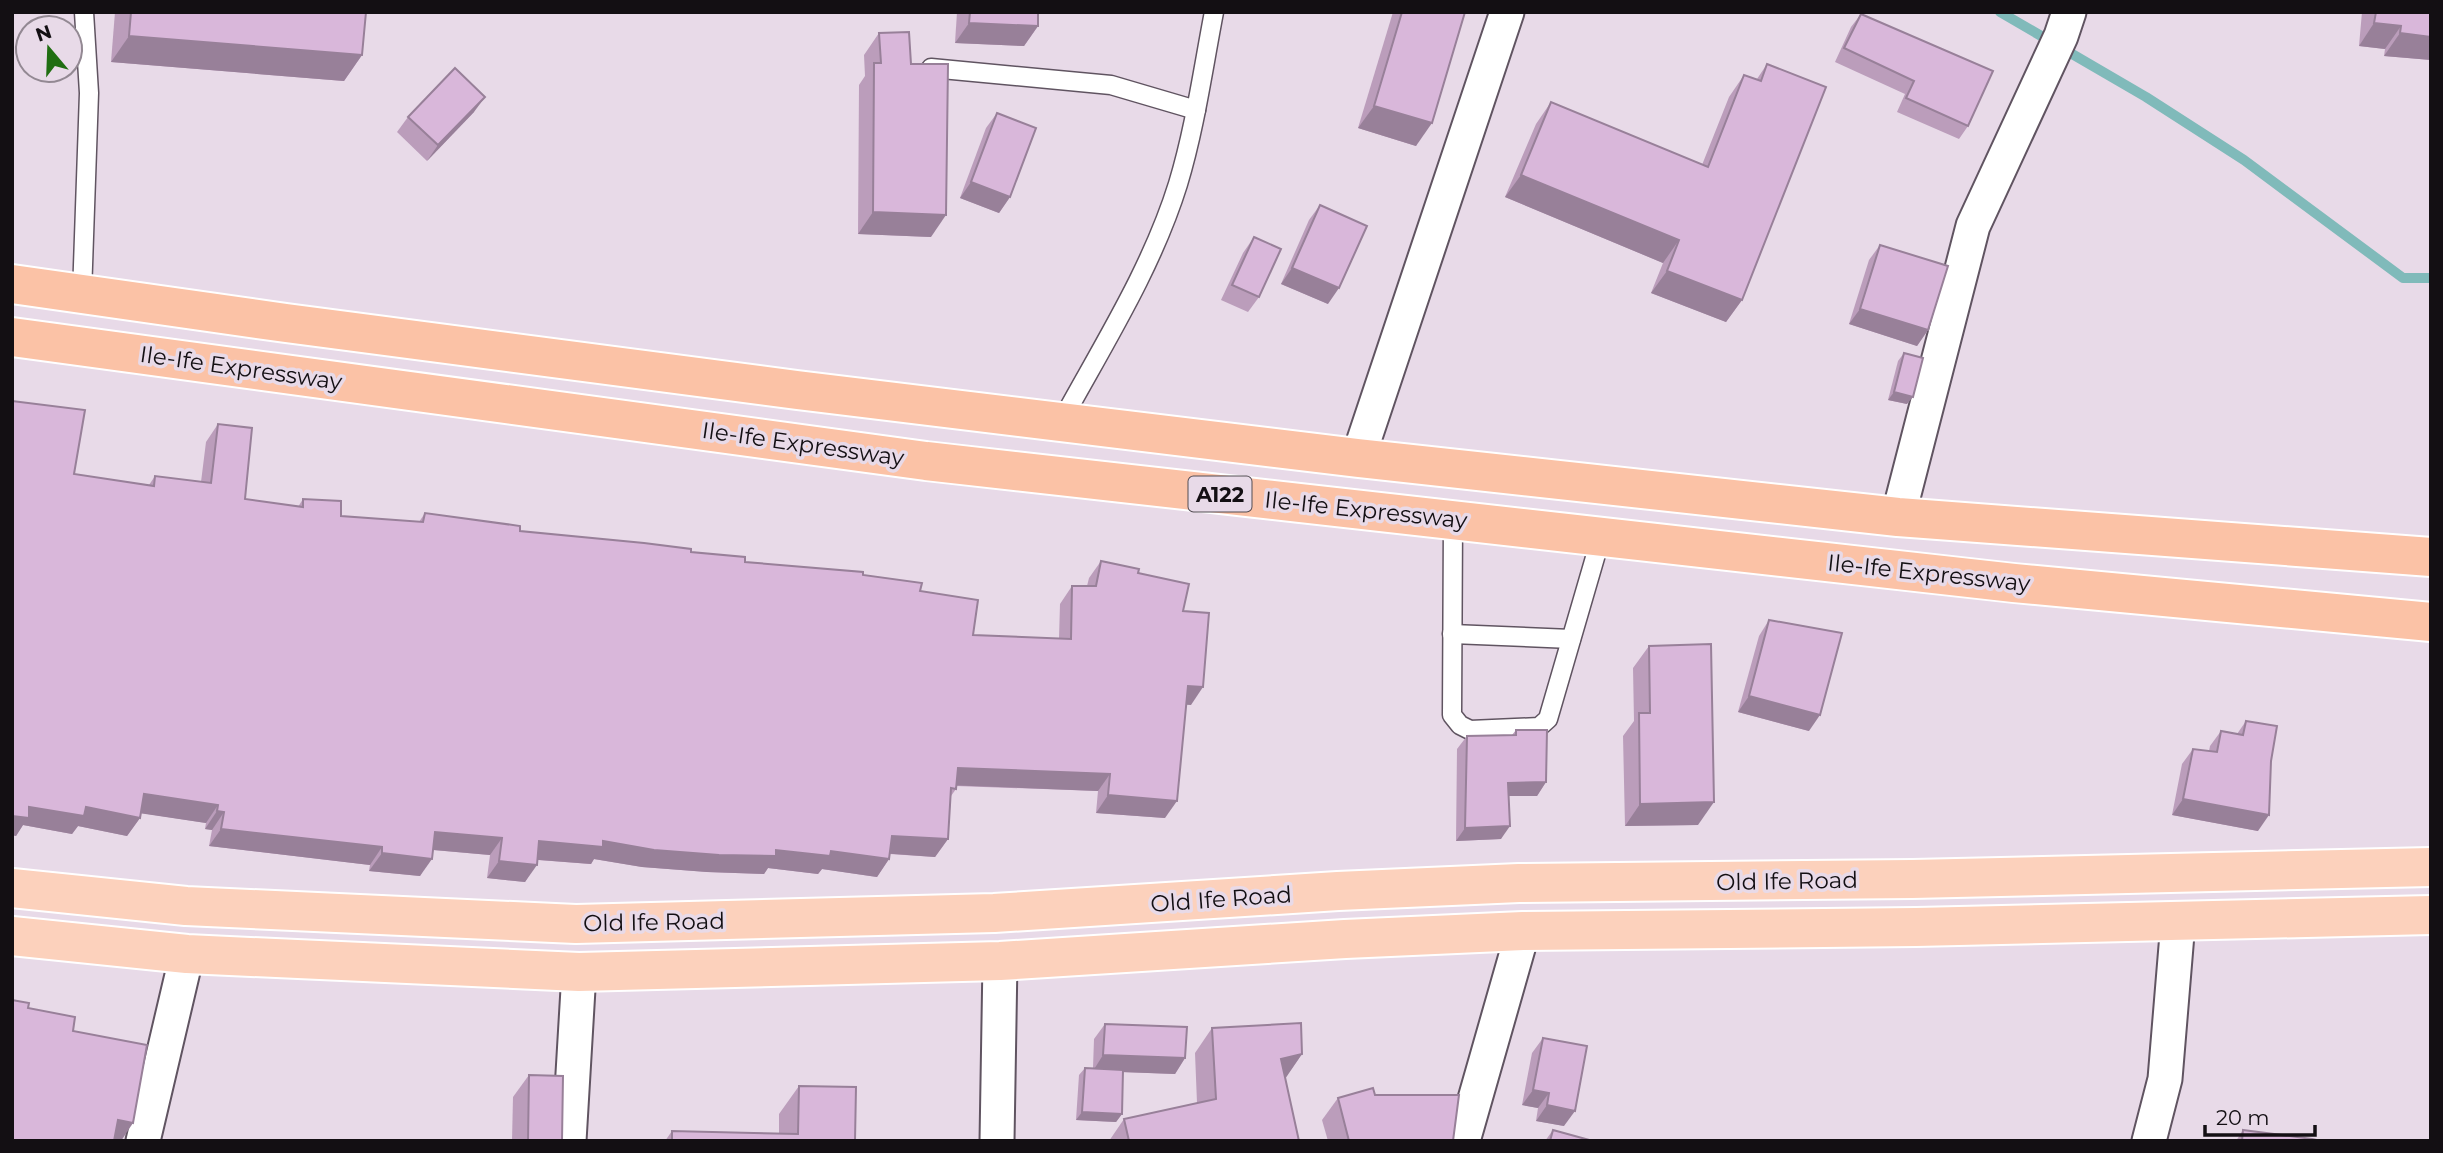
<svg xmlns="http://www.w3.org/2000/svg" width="2443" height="1153" font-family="Montserrat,sans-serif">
	<rect width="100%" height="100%" fill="#e8dae8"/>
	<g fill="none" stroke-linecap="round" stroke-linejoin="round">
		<polyline stroke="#80baba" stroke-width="10" points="2000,12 2146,97 2244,160 2403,278 2431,278"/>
		<g stroke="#605461" stroke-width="21">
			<g id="service">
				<polyline points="931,68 1111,85 1196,110"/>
				<polyline points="82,294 89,93 84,12"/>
				<path d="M1061,422c42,-77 91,-154 117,-238 17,-56 25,-115 36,-172"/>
				<polyline points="1453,520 1452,715 1460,725 1470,730 1539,727 1548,719 1601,537"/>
				<polyline points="1452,634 1571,639"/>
			</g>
		</g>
		<g stroke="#605461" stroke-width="37">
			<g id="minor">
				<polyline points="1358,458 1507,12"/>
				<polyline points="1898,517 1973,226 2061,36 2069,12"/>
				<polyline points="143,1141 187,954"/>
				<polyline points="569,1141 579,972"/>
				<polyline points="997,1141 1000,961"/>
				<polyline points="1463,1141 1523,931"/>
				<polyline points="2149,1141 2165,1079 2178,922"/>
			</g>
		</g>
		<g stroke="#fff" stroke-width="42">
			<g id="primary">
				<polyline points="12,888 186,906 576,924 994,913 1338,891 1519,883 1912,879 2431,867"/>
				<polyline points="12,936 187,954 579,972 1000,961 1345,939 1523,931 1916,927 2431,915"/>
			</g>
		</g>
		<g stroke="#fff" stroke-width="42">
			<g id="trunk">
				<polyline points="12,284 286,323 797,390 1358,458 1898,517 2431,557"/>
				<polyline points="12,337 926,461 2014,583 2431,622"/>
			</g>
		</g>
		<use href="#service" stroke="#fff" stroke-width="18"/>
		<use href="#minor" stroke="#fff" stroke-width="33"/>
		<use href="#primary" stroke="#fcd1bc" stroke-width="38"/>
		<use href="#trunk" stroke="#fbc2a6" stroke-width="38"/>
	</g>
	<g fill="#bb9dbb">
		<polygon points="115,12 366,12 362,55 344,81 111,62"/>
		<polygon points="957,12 1038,12 1038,26 1024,46 955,43"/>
		<polygon points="1393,12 1465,12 1416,146 1358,128"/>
		<polygon points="2362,12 2431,12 2431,60 2384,56 2385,49 2359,46"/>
		<polygon points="1861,14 1968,126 1959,139 1897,112 1905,94 1835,62 1851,27"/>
		<polygon points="879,33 911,64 931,237 858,234 859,85 865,76 864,55"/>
		<polygon points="1767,64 1742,300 1726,322 1651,293 1663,263 1505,197 1536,124 1551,102 1702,165 1729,97 1744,75 1757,79"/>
		<polygon points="474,112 427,161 397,132 408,117"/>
		<polygon points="997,113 1010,197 999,213 960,198 986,128"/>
		<polygon points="1320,205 1328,304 1281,284 1309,220"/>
		<polygon points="1254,237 1259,297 1248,312 1221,300 1243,253"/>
		<polygon points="1880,245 1928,330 1917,346 1849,324 1869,260"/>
		<polygon points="1904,353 1907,404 1888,400 1898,361"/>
		<polygon points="12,401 74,474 149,485 155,476 201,482 206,442 218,424 245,499 298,507 303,499 341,516 419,522 425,513 520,531 691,552 745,562 863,575 920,591 973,635 1059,639 1060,604 1072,586 1087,586 1089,578 1101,561 1138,573 1183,611 1191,705 1186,704 1165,818 1096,813 1098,791 956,786 956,789 951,796 948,839 935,857 890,854 889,859 877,877 822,869 818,874 768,868 764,874 707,872 642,867 594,859 591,864 538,860 525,882 487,878 490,855 433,850 420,876 369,871 370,865 209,846 212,830 205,829 206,823 141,813 140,818 127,836 78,826 72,834 23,825 16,836 12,835"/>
		<polygon points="1769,620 1809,731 1738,712 1759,636"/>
		<polygon points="1649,646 1698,825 1625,826 1623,736 1634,721 1633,668"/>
		<polygon points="2246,721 2258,831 2172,815 2182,764 2193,749 2209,751 2210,746 2221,731 2237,734"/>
		<polygon points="1516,730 1546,782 1537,796 1509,796 1501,839 1456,841 1457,749 1467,736 1512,735"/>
		<polygon points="1105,1024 1185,1058 1175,1074 1123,1072 1122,1114 1116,1122 1076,1120 1079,1075 1085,1068 1093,1068 1094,1039"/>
		<polygon points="1212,1028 1302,1054 1285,1078 1299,1141 1109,1141 1124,1119 1197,1103 1195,1053"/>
		<polygon points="1543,1038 1564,1126 1536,1121 1538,1108 1522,1105 1532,1053"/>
		<polygon points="529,1075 562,1141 512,1141 513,1097"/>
		<polygon points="799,1086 855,1141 665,1141 672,1131 779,1133 779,1114"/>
		<polygon points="1375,1095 1453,1141 1328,1141 1322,1120 1338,1098"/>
		<polygon points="1553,1130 1593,1141 1545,1141"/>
		<polygon points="2243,1130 2321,1141 2236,1141"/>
	</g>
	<g fill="#988099">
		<polygon points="969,23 1038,26 1024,46 955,43"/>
		<polygon points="2374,23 2401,26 2385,49 2359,46"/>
		<polygon points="2400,33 2431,37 2431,60 2384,56"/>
		<polygon points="129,36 362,55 344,81 111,62"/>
		<polygon points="485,97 474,112 427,161 438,145"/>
		<polygon points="1374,106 1432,123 1416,146 1358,128"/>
		<polygon points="1521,175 1679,240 1663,263 1505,197"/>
		<polygon points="971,182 1010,197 999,213 960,198"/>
		<polygon points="873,212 946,215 931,237 858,234"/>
		<polygon points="1292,268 1339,288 1328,304 1281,284"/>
		<polygon points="1667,271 1742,300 1726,322 1651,293"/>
		<polygon points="1860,309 1928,330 1917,346 1849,324"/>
		<polygon points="1894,392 1913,397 1907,404 1888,400"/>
		<polygon points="1188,686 1203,687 1191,705 1175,704"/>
		<polygon points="1749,696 1820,715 1809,731 1738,712"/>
		<polygon points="958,768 1110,774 1098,791 945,785"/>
		<polygon points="1546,782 1537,796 1499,796 1508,783"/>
		<polygon points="144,794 218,805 206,823 132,812"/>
		<polygon points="1108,795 1177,801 1165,818 1096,813"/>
		<polygon points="2183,799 2269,815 2258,831 2172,815"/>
		<polygon points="1714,802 1698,825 1625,826 1640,804"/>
		<polygon points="29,807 86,807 140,818 127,836 78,826 72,834 23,825 16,836 12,835 12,816"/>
		<polygon points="217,811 224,812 212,830 205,829"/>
		<polygon points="1510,826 1501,839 1456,841 1465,828"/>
		<polygon points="221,829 382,847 370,865 209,846"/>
		<polygon points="435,832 502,838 490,855 423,849"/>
		<polygon points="892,836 948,839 935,857 880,853"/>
		<polygon points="539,841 603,841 776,850 831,851 889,859 877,877 822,869 818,874 768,868 764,874 707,872 642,867 594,859 591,864 527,859"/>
		<polygon points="382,853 432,859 420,876 369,871"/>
		<polygon points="499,861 537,865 525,882 487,878"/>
		<polygon points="1302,1054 1285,1079 1281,1059"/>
		<polygon points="1103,1055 1185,1058 1175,1074 1093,1071"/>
		<polygon points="1533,1090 1549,1093 1538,1108 1522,1105"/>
		<polygon points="1547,1105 1575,1111 1564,1126 1536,1121"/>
		<polygon points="1082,1112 1122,1114 1116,1122 1076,1120"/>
		<polygon points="118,1120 133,1123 121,1141 103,1141"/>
	</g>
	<g fill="#d9b7da" stroke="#988099" stroke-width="2">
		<polygon points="131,12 366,12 362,55 129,36"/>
		<polygon points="970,12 1038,12 1038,26 969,23"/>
		<polygon points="1402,12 1465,12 1432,123 1374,106"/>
		<polygon points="2376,12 2431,12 2431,37 2400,33 2401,26 2374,23"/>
		<polygon points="1861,14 1993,71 1968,126 1906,98 1914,81 1844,48"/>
		<polygon points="909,32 911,64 948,64 946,215 873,212 874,63 881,63 879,33"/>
		<polygon points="1767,64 1826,87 1742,300 1667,271 1679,240 1521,175 1551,102 1708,167 1744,75 1761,81"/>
		<polygon points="455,68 485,97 438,145 408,117"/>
		<polygon points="997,113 1036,128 1010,197 971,182"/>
		<polygon points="1320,205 1367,226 1339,288 1292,268"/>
		<polygon points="1254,237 1281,249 1259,297 1232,285"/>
		<polygon points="1880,245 1948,266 1928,330 1860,309"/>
		<polygon points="1904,353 1923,358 1913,397 1894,392"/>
		<polygon points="12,401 85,410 74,474 154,486 155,476 211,483 218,424 252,428 245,499 303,507 303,499 341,501 341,516 423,522 425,513 520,526 520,531 644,543 691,549 691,552 745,557 745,562 863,572 863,575 922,583 920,591 978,600 973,635 1071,639 1072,586 1096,586 1101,561 1139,569 1138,573 1189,584 1183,611 1209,613 1203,687 1188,686 1177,801 1108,795 1110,774 958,768 956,789 951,788 948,839 892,836 889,859 831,851 830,856 776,850 776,856 719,855 654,850 603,841 603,847 539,841 537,865 499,861 502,838 435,832 432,859 382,853 382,847 221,829 224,812 217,811 218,805 144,794 140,818 86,807 84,816 29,807 29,818 12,816"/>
		<polygon points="1769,620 1842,633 1820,715 1749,696"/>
		<polygon points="1711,644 1714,802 1640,804 1639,713 1650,713 1649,646"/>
		<polygon points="2246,721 2277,726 2271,761 2269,815 2183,799 2193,749 2217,752 2221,731 2243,735"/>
		<polygon points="1516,730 1547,730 1546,782 1508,783 1510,826 1465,828 1467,736 1516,735"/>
		<polygon points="12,1000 29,1003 28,1008 75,1017 73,1031 147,1045 133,1123 118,1120 114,1141 12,1141"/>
		<polygon points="1301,1023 1302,1054 1281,1059 1299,1141 1129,1141 1124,1119 1216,1099 1212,1028"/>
		<polygon points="1105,1024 1187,1027 1185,1058 1103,1055"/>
		<polygon points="1543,1038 1587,1046 1575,1111 1547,1105 1549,1093 1533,1090"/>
		<polygon points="1085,1068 1123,1070 1122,1114 1082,1112"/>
		<polygon points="529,1075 563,1076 562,1141 528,1141"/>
		<polygon points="799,1086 856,1087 855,1141 672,1141 672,1131 798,1134"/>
		<polygon points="1373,1088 1375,1095 1459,1095 1453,1141 1349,1141 1338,1098"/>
		<polygon points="1553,1130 1593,1141 1550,1141"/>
		<polygon points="2243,1130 2312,1139 2321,1141 2242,1141"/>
	</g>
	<g text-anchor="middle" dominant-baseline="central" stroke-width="7" stroke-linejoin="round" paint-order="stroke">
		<rect fill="#e8dae8" stroke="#534c53" stroke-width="2" x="1188.5" y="476.5" width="63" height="35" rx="5"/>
		<g font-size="21" font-weight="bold" fill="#130f13">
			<text x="1220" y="494">A122</text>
		</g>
		<g font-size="23" fill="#130f13" stroke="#e8dae8">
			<text transform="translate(241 368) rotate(8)">Ile-Ife Expressway</text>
			<text transform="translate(803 444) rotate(8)">Ile-Ife Expressway</text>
			<text transform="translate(1366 510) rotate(6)">Ile-Ife Expressway</text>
			<text transform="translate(1929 573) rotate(6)">Ile-Ife Expressway</text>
			<text transform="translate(1787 881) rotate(-1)">Old Ife Road</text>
			<text transform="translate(1221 899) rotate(-4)">Old Ife Road</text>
			<text transform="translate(654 922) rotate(-1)">Old Ife Road</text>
		</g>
	</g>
	<rect width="2443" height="1153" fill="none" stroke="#130f13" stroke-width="28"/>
	<g transform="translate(49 49) rotate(341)"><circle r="33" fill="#e8dae8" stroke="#938993" stroke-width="2"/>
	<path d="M0-5L12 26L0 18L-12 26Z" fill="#206e12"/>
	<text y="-10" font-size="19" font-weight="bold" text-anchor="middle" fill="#130f13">N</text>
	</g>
	<path d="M2205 1125v10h110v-10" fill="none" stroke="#130f13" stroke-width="3.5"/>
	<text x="2216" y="1125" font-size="21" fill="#130f13" stroke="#e8dae8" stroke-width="5" paint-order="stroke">20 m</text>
</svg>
